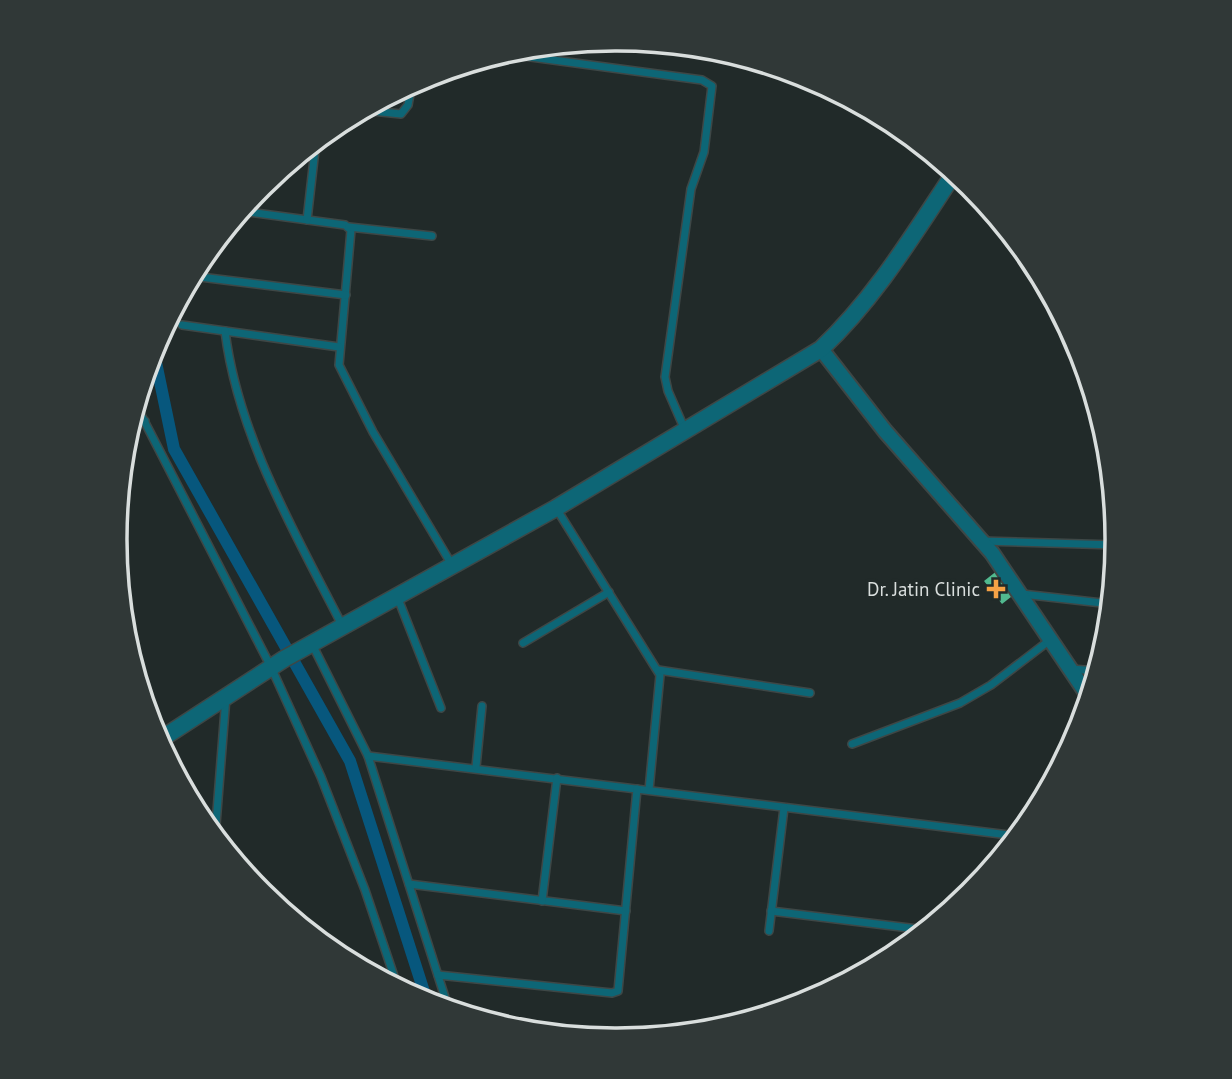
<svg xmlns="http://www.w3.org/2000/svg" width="1232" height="1079" font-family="'PT Sans',sans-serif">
	<rect width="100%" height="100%" fill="#212a29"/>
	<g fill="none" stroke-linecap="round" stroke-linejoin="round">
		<polyline stroke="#07577d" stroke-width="12" points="153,348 174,449 350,761 428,1004"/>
	</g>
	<polygon fill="#51b98f" points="998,570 1016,593 1002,604 984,581"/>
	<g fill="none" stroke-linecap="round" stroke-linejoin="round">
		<g stroke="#3e4746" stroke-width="10">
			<g id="service">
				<polyline points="501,53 702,80 712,86 704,152 691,189 665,377 668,391 685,430"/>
				<polyline points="362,110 401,114 408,105 412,83"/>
				<polyline points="241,211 345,225 351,230 339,365 373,432 452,565"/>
				<polyline points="250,212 251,198"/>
				<polyline points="307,220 316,141"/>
				<polyline points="349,227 432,236"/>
				<polyline points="192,276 346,295"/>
				<polyline points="182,325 339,347"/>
				<path d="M225,331c13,105 70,202 117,294"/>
				<polyline points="136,405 271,667 321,777 365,890 398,988"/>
				<polyline points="132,419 145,421"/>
				<polyline points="556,508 660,675 649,790"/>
				<polyline points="981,541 1116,545"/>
				<polyline points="1022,594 1111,604"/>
				<polyline points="397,596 441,708"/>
				<polyline points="523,643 609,592"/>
				<polyline points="312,644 368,756 449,1010"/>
				<polyline points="1071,669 1097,671"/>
				<polyline points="658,670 810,693"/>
				<polyline points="852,744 960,703 991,685 1050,640"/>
				<polyline points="368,756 1017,836"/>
				<polyline points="476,767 482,706"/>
				<polyline points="215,837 226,697"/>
				<polyline points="409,884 626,911"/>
				<polyline points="542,901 557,778"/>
				<polyline points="771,911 926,930"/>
				<polyline points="769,931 784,808"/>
				<polyline points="438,975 612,993 618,991 637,789"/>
			</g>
		</g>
		<g stroke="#3e4746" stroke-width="18">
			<polyline id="minor" points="821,349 885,431 992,553 1089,697"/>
		</g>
		<g stroke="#3e4746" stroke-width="19">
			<path id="tertiary" d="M158,741l126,-82 272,-151 265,-159c55,-52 92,-114 134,-177"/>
		</g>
		<use href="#service" stroke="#0d6676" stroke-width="7"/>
		<use href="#minor" stroke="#0d6676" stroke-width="14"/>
		<use href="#tertiary" stroke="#0d6676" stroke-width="16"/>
	</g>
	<path fill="#f6a246" stroke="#212a29" stroke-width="2.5" d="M992.5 578.5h7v7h7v7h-7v7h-7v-7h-7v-7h7z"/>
	<g text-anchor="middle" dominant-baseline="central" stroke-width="7" stroke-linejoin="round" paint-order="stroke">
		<g font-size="19" fill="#d9dedd" stroke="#212a29" text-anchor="end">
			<text x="980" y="589">Dr. Jatin Clinic</text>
		</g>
	</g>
	<path d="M0 0H1232V1079H0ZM615 51H617A488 488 0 0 1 1105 539V540A488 488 0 0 1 617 1028H615A488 488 0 0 1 127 540V539A488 488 0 0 1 615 51Z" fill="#303837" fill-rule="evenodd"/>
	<path fill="none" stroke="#d9dedd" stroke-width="3.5" d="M615 51H617A488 488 0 0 1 1105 539V540A488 488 0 0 1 617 1028H615A488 488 0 0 1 127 540V539A488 488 0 0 1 615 51Z"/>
</svg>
